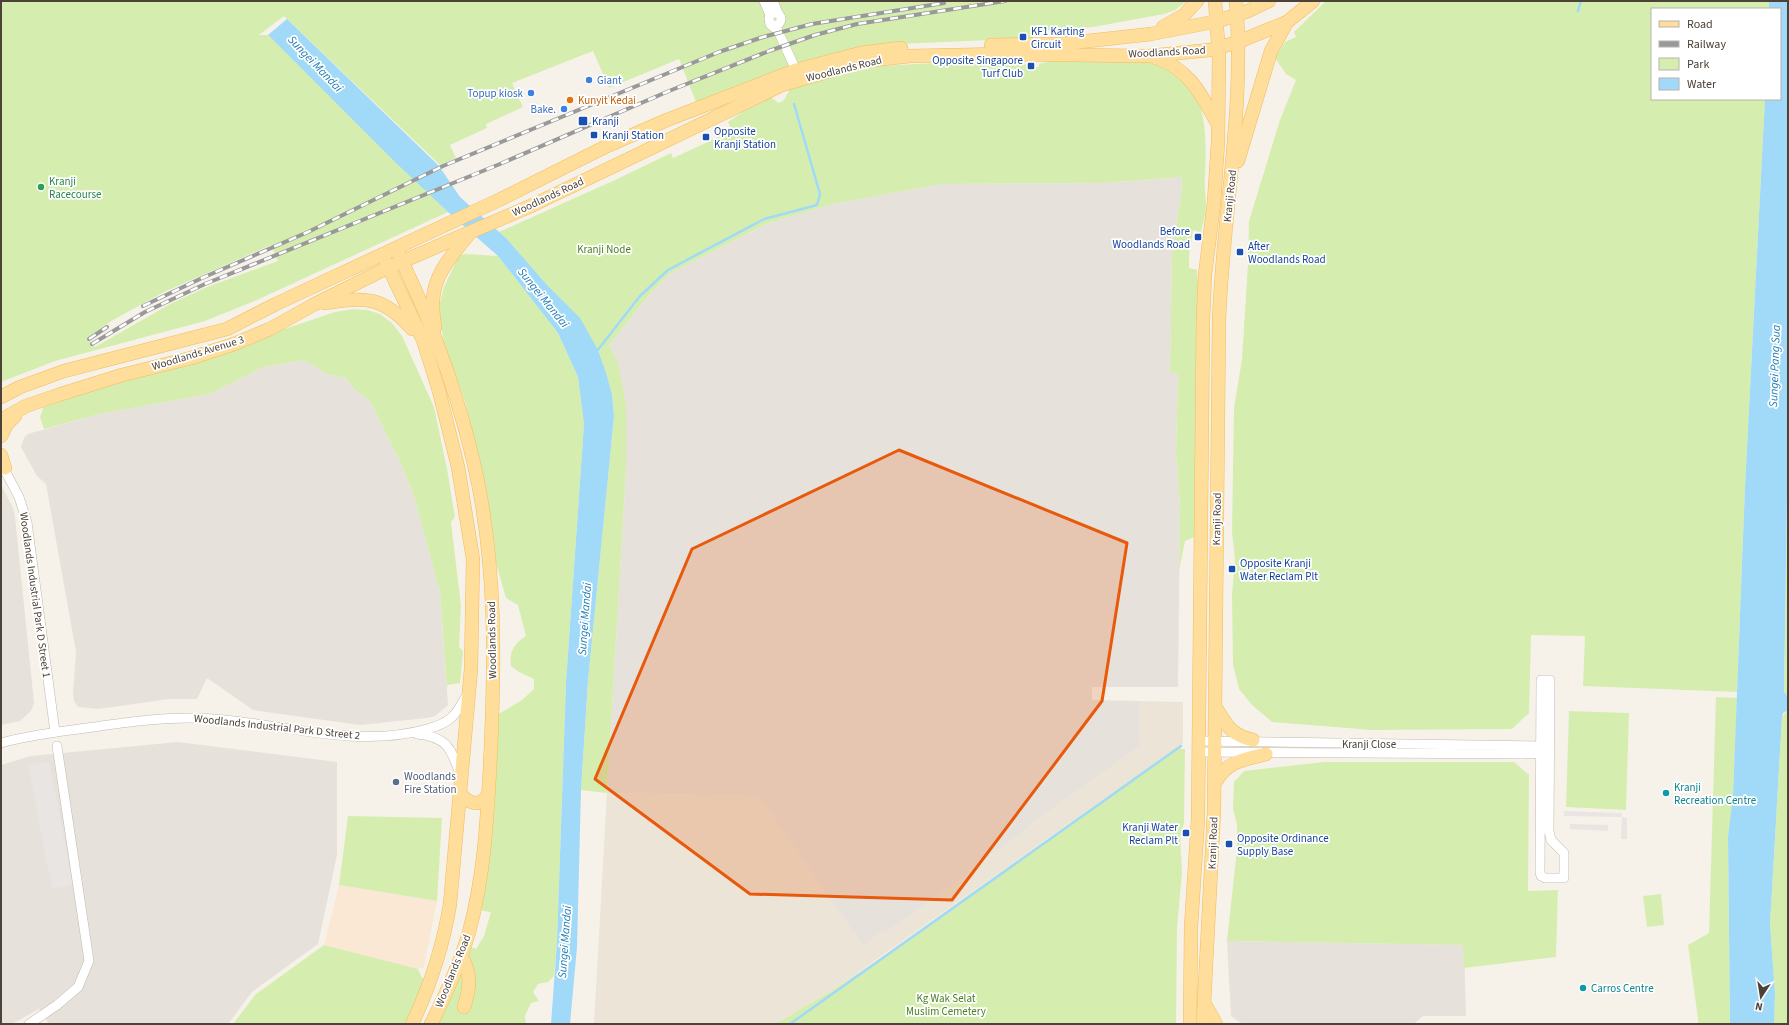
<svg xmlns="http://www.w3.org/2000/svg" width="1789" height="1025" font-family="'Source Sans 3',sans-serif">
	<rect width="100%" height="100%" fill="#f6f2ea"/>
	<polygon fill="#ebe4d7" points="1140,701 1183,702 1183,743 833,990 775,1024 594,1024 607,793 759,796 863,944 882,931 885,933 966,876 970,870 1029,828 1031,824 1139,747"/>
	<polygon fill="#fae8d4" points="339,885 437,901 424,967 418,969 324,945"/>
	<g fill="#e6e1db">
		<polygon points="1182,177 1181,197 1172,250 1170,372 1178,373 1176,452 1180,504 1178,687 1092,687 1092,700 1140,701 1139,747 1031,824 1029,828 970,870 966,876 885,933 882,931 863,945 759,796 607,793 626,470 626,404 609,345 650,294 671,273 766,224 833,204 942,184 1104,183"/>
		<polygon points="304,360 327,374 346,378 353,388 370,401 402,466 414,496 440,593 448,705 435,716 427,718 360,725 253,710 207,678 197,699 169,699 99,709 78,707 74,701 73,693 76,652 46,484 37,476 21,447 24,438 28,434 99,414 210,394 264,367"/>
		<polygon points="1,485 13,508 15,517 34,703 31,711 20,721 1,725"/>
		<polygon points="178,742 337,762 337,855 318,944 252,992 228,1024 49,1024 39,1009 12,1024 1,1024 1,765 31,756"/>
		<polygon points="1227,941 1464,945 1466,1016 1423,1016 1414,1024 1242,1024 1231,1016"/>
	</g>
	<g fill="#d5eeaf" fill-rule="evenodd">
		<path d="M1,1h1186l-12,9 -11,4 -71,13 -59,4 -1,7 -133,6 -130,30 -74,28 -17,-43 -70,29 -16,-37 -81,32 11,24 -37,17 1,4 -37,17 6,13 -16,7 -156,-149 -25,19h9l180,177 -191,88 -52,21 -150,40 -54,21zM271,245l7,16 -71,26 -35,16 -77,44 -8,-9 26,-18 51,-28z"/>
		<polygon points="1326,1 1769,1 1769,9 1652,9 1652,99 1765,99 1745,487 1737,692 1583,686 1585,636 1531,635 1529,713 1512,729 1372,730 1272,722 1252,705 1239,689 1233,665 1232,595 1235,559 1232,532 1234,408 1242,359 1248,264 1249,221 1280,120 1296,80 1286,74 1275,58 1285,42 1296,37 1294,32"/>
		<path d="M1051,61h94c64,16 62,62 60,116 -1,10 1,19 1,28 0,9 -3,18 -5,27l-8,-2 -4,26v12l8,2 1,14 -4,253 -9,4 -6,30 1,-67 -4,-52 2,-79h-8l2,-123 9,-53 1,-20 -78,6 -162,1 -109,20 -67,20 -95,49 -21,21 -41,51 9,18 8,41v66l-19,323 -26,-3 7,-109 26,-265 -2,-22 -14,-44 -50,-64 -41,-47 -8,-7 116,-52 56,-27 2,5 59,-27 -4,-9 32,-22 9,-4 10,7 5,-3 6,-11 36,-11 53,-12 55,-3 78,-1 16,3v3l11,-1v-3z"/>
		<path d="M466,254l32,2 60,77 20,44 6,47 -18,259 -9,259 -3,34 -6,6 -10,2 -5,8 6,9 -8,2 -6,13 1,8h-91l32,-79 9,4 8,-13 7,-24 -8,-1 -4,-5 18,-191 25,-15 12,-11v-10l-15,-7 -8,-6c-2,-15 3,-22 15,-30l-8,-31 -12,-7 -12,-42 -19,-111 -10,-44 -21,-56 -3,-22 -2,-17 5,-19 15,-32z"/>
		<polygon points="353,309 367,310 380,314 392,323 402,336 434,407 447,469 455,517 451,522 461,606 459,647 463,651 460,683 448,685 447,688 440,593 414,496 402,466 370,401 353,388 346,378 327,374 304,360 264,367 210,394 99,414 44,429 40,417 43,409 41,403 273,333 335,312"/>
		<polygon points="1788,433 1788,697 1784,692"/>
		<polygon points="1716,697 1737,698 1733,795 1728,836 1730,1024 1698,1024 1698,1019 1688,945 1709,933"/>
		<polygon points="1787,710 1788,710 1788,1024 1774,1024 1775,994 1770,924 1782,717"/>
		<polygon points="1569,711 1629,713 1626,810 1566,807"/>
		<polygon points="1181,744 1181,749 1185,749 1184,823 1180,837 1182,873 1177,928 1176,1024 775,1024 833,990 876,961"/>
		<polygon points="1324,762 1514,762 1529,775 1528,891 1558,890 1556,957 1464,968 1463,945 1227,941 1237,849 1237,825 1233,809 1234,782 1244,771"/>
		<polygon points="348,816 442,818 437,901 339,885"/>
		<polygon points="1661,894 1664,925 1647,927 1643,896"/>
		<polygon points="324,945 418,969 424,982 406,1024 233,1024 256,994"/>
	</g>
	<g fill="#e8e5e2">
		<polygon points="49,761 73,884 52,889 28,765"/>
		<polygon points="1564,811 1622,813 1622,817 1627,818 1627,839 1621,839 1622,817 1564,816"/>
		<polygon points="1570,824 1608,825 1608,831 1570,829"/>
	</g>
	<g fill="#a1d9f8">
		<polygon points="1769,1 1788,1 1788,433 1784,692 1788,697 1788,710 1783,713 1782,717 1770,924 1775,994 1774,1024 1730,1024 1728,836 1733,795 1745,487 1765,99 1780,99 1780,9 1769,9"/>
		<polygon points="287,19 439,166 460,197 507,239 548,286 580,318 598,350 606,373 612,394 614,416 588,681 581,790 577,947 570,1024 551,1024 557,942 566,683 584,424 578,377 558,333 498,256 448,212 396,163 268,35"/>
	</g>
	<g fill="none" stroke-linecap="round" stroke-linejoin="round">
		<g stroke="#a1d9f8" stroke-width="2.5">
			<polyline points="1578,11 1581,1"/>
			<polyline points="597,351 640,296 668,270 764,219 817,205 820,194 794,104"/>
			<polyline points="790,1024 1181,746"/>
		</g>
		<g stroke="#c3b9ab" stroke-width="10">
			<g id="minor">
				<polyline points="764,1 770,15"/>
				<polyline points="773,1 778,13"/>
				<circle cx="775" cy="19" r="6"/>
				<polyline points="770,24 778,31 796,70"/>
				<polyline points="1,463 19,497 27,522 55,732"/>
				<polygon points="1541,680 1550,680 1549,831 1551,840 1564,853 1564,878 1545,878 1541,876 1540,872"/>
				<path d="M417,734c30,3 34,14 43,40"/>
				<polyline points="1199,741 1545,746"/>
				<path d="M1,743c28,-8 57,-11 86,-15 34,-5 68,-10 103,-10 77,0 160,33 237,11 8,-2 17,-5 24,-11 7,-6 11,-14 15,-22"/>
				<polyline points="1199,752 1546,754"/>
				<polyline points="29,1024 57,1005 78,987 89,961 57,746"/>
			</g>
		</g>
		<g stroke="#f1bd5d" stroke-width="14">
			<g id="primary">
				<polyline points="1163,27 1184,15 1197,1"/>
				<polyline points="991,45 1061,44 1151,34 1218,21 1248,11 1269,1"/>
				<path d="M1154,57c35,12 46,35 63,66"/>
				<polyline points="1238,161 1271,51 1287,22"/>
				<path d="M399,254c12,28 26,55 36,84 16,41 29,83 39,126 23,99 21,201 16,302 -3,55 -6,112 -21,166 -9,32 -23,62 -38,92"/>
				<path d="M385,260l38,80 16,51 19,76 15,92 -2,110 -21,235c-7,43 -19,80 -38,120"/>
				<path d="M324,303c42,-6 59,-7 88,26"/>
				<path d="M435,328c-1,-9 -3,-19 -2,-28 1,-27 21,-47 37,-67"/>
				<polyline points="1,397 20,387 64,371 227,329 276,304 501,199 607,146 667,120 796,70 861,53 901,48"/>
				<polyline points="1,420 26,406 58,395 122,375 191,358 234,344 270,329 313,305 385,269 533,205 782,85 864,61 910,56 1005,54 1148,56 1210,50 1238,42 1287,22 1313,1"/>
				<polyline points="1,436 7,424 15,416"/>
				<polyline points="1,455 5,468"/>
				<path d="M1216,708c11,18 15,27 37,32"/>
				<path d="M1215,783c12,-22 28,-23 51,-29"/>
				<path d="M459,793c7,7 13,12 23,9l6,-7"/>
				<path d="M461,956c11,17 9,32 3,51"/>
				<polyline points="1205,1004 1216,1024"/>
				<polyline points="1190,1024 1191,927 1198,819 1203,320 1205,275 1214,202 1218,142 1219,56 1215,1"/>
				<path d="M1203,1024l11,-213 5,-491c4,-107 26,-212 17,-319"/>
			</g>
		</g>
		<use href="#minor" stroke="#fff" stroke-width="9"/>
		<use href="#primary" stroke="#ffdd9a" stroke-width="13"/>
		<g stroke="#999" stroke-width="4">
			<g id="rail">
				<polyline points="143,306 202,278 308,232 443,166 719,52 763,37 812,24 944,3"/>
				<polyline points="89,339 107,327"/>
				<polyline points="92,344 145,312 205,284 500,164 669,91 769,51 815,35 857,24 1005,1"/>
			</g>
		</g>
		<use href="#rail" stroke="#fff" stroke-width="2.5" stroke-dasharray="8" stroke-linecap="butt"/>
	</g>
	<path fill="#e8590c" fill-opacity="0.2" stroke="#e8590c" stroke-width="3" stroke-linejoin="round" d="M899,450l228,93 -25,158 -150,199 -202,-6 -155,-115 97,-230z"/>
	<g fill="#1a4fb4" stroke="#fff" stroke-width="1.5">
		<rect x="1019" y="33" width="8" height="8" rx="2"/>
		<rect x="1027" y="62" width="8" height="8" rx="2"/>
		<rect x="578" y="116" width="10" height="10" rx="2"/>
		<rect x="590" y="131" width="8" height="8" rx="2"/>
		<rect x="702" y="133" width="8" height="8" rx="2"/>
		<rect x="1194" y="233" width="8" height="8" rx="2"/>
		<rect x="1236" y="248" width="8" height="8" rx="2"/>
		<rect x="1228" y="565" width="8" height="8" rx="2"/>
		<rect x="1182" y="829" width="8" height="8" rx="2"/>
		<rect x="1225" y="840" width="8" height="8" rx="2"/>
	</g>
	<g fill="#3f7fe0" stroke="#fff" stroke-width="1.5">
		<circle cx="589" cy="80" r="4"/>
		<circle cx="531" cy="93" r="4"/>
		<circle cx="564" cy="109" r="4"/>
	</g>
	<circle fill="#e8710a" stroke="#fff" stroke-width="1.5" cx="570" cy="100" r="4"/>
	<circle fill="#2e9e5b" stroke="#fff" stroke-width="1.5" cx="41" cy="187" r="4"/>
	<circle fill="#5c6f8a" stroke="#fff" stroke-width="1.5" cx="396" cy="782" r="4"/>
	<g fill="#0f9aa8" stroke="#fff" stroke-width="1.5">
		<circle cx="1666" cy="793" r="4"/>
		<circle cx="1583" cy="988" r="4"/>
	</g>
	<g text-anchor="middle" dominant-baseline="central" stroke-width="3.5" stroke-linejoin="round" paint-order="stroke">
		<g font-size="11" fill="#164399" stroke="#fff" text-anchor="start">
			<text x="1031" y="31">KF1 Karting<tspan x="1031" dy="13">Circuit</tspan></text>
			<text x="1023" y="60" text-anchor="end">Opposite Singapore<tspan x="1023" dy="13">Turf Club</tspan></text>
			<text x="592" y="121">Kranji</text>
			<text x="714" y="131">Opposite<tspan x="714" dy="13">Kranji Station</tspan></text>
			<text x="602" y="135">Kranji Station</text>
			<text x="1190" y="231" text-anchor="end">Before<tspan x="1190" dy="13">Woodlands Road</tspan></text>
			<text x="1248" y="246">After<tspan x="1248" dy="13">Woodlands Road</tspan></text>
			<text x="1240" y="563">Opposite Kranji<tspan x="1240" dy="13">Water Reclam Plt</tspan></text>
			<text x="1178" y="827" text-anchor="end">Kranji Water<tspan x="1178" dy="13">Reclam Plt</tspan></text>
			<text x="1237" y="838">Opposite Ordinance<tspan x="1237" dy="13">Supply Base</tspan></text>
		</g>
		<g font-size="11" fill="#4c4237" stroke="#fff">
			<text transform="translate(1167 52) rotate(-3)">Woodlands Road</text>
			<text transform="translate(844 69) rotate(-14)">Woodlands Road</text>
			<text transform="translate(1230 196) rotate(-84)">Kranji Road</text>
			<text transform="translate(548 197) rotate(-25)">Woodlands Road</text>
			<text transform="translate(198 353) rotate(-17)">Woodlands Avenue 3</text>
			<text transform="translate(1217 519) rotate(-89)">Kranji Road</text>
			<text transform="translate(35 595) rotate(82)">Woodlands Industrial Park D Street 1</text>
			<text transform="translate(492 640) rotate(-91)">Woodlands Road</text>
			<text transform="translate(277 727) rotate(6)">Woodlands Industrial Park D Street 2</text>
			<text x="1369" y="744">Kranji Close</text>
			<text transform="translate(1213 843) rotate(-88)">Kranji Road</text>
			<text transform="translate(453 971) rotate(-68)">Woodlands Road</text>
		</g>
		<g font-size="11" fill="#366cbe" stroke="#fff" text-anchor="end">
			<text x="597" y="80" text-anchor="start">Giant</text>
			<text x="523" y="93">Topup kiosk</text>
			<text x="556" y="109">Bake.</text>
		</g>
		<g font-size="11" fill="#c56008" stroke="#fff" text-anchor="start">
			<text x="578" y="100">Kunyit Kedai</text>
		</g>
		<g font-size="11" fill="#27864d" stroke="#fff" text-anchor="start">
			<text x="49" y="181">Kranji<tspan x="49" dy="13">Racecourse</tspan></text>
		</g>
		<g font-size="11" fill="#4a7f21" stroke="#fff">
			<text x="604" y="249">Kranji Node</text>
			<text x="946" y="998">Kg Wak Selat<tspan x="946" dy="13">Muslim Cemetery</tspan></text>
		</g>
		<g font-size="11" fill="#4e5e75" stroke="#fff" text-anchor="start">
			<text x="404" y="776">Woodlands<tspan x="404" dy="13">Fire Station</tspan></text>
		</g>
		<g font-size="11" fill="#0d838f" stroke="#fff" text-anchor="start">
			<text x="1674" y="787">Kranji<tspan x="1674" dy="13">Recreation Centre</tspan></text>
			<text x="1591" y="988">Carros Centre</text>
		</g>
		<g font-size="12" font-style="italic" fill="#207db3" stroke="#fff">
			<text transform="translate(315 64) rotate(46)">Sungei Mandai</text>
			<text transform="translate(543 298) rotate(51)">Sungei Mandai</text>
			<text transform="translate(1775 366) rotate(-88)">Sungei Pang Sua</text>
			<text transform="translate(585 619) rotate(-86)">Sungei Mandai</text>
			<text transform="translate(565 942) rotate(-86)">Sungei Mandai</text>
		</g>
	</g>
	<rect width="1789" height="1025" fill="none" stroke="#4c4237" stroke-width="4"/>
	<rect x="1651" y="8" width="130" height="92" fill="#ffffff" stroke="#b7b3af"/>
	<rect x="1659" y="21" width="20" height="6" fill="#ffdd9a" stroke="#b7b3af"/>
	<text x="1687" y="28" font-size="12" fill="#4c4237">Road</text>
	<rect x="1659" y="41" width="20" height="6" fill="#999999" stroke="#b7b3af"/>
	<text x="1687" y="48" font-size="12" fill="#4c4237">Railway</text>
	<rect x="1659" y="58" width="20" height="12" fill="#d5eeaf" stroke="#b7b3af"/>
	<text x="1687" y="68" font-size="12" fill="#4c4237">Park</text>
	<rect x="1659" y="78" width="20" height="12" fill="#a1d9f8" stroke="#b7b3af"/>
	<text x="1687" y="88" font-size="12" fill="#4c4237">Water</text>
	<g transform="translate(1761 997) rotate(192)" stroke="#ffffff" stroke-width="3" paint-order="stroke">
	<path d="M0-3L7 15L0 10L-7 15Z" fill="#4c4237"/>
	<text y="-6" font-size="11" font-weight="bold" text-anchor="middle" fill="#4c4237">N</text>
	</g>
</svg>
